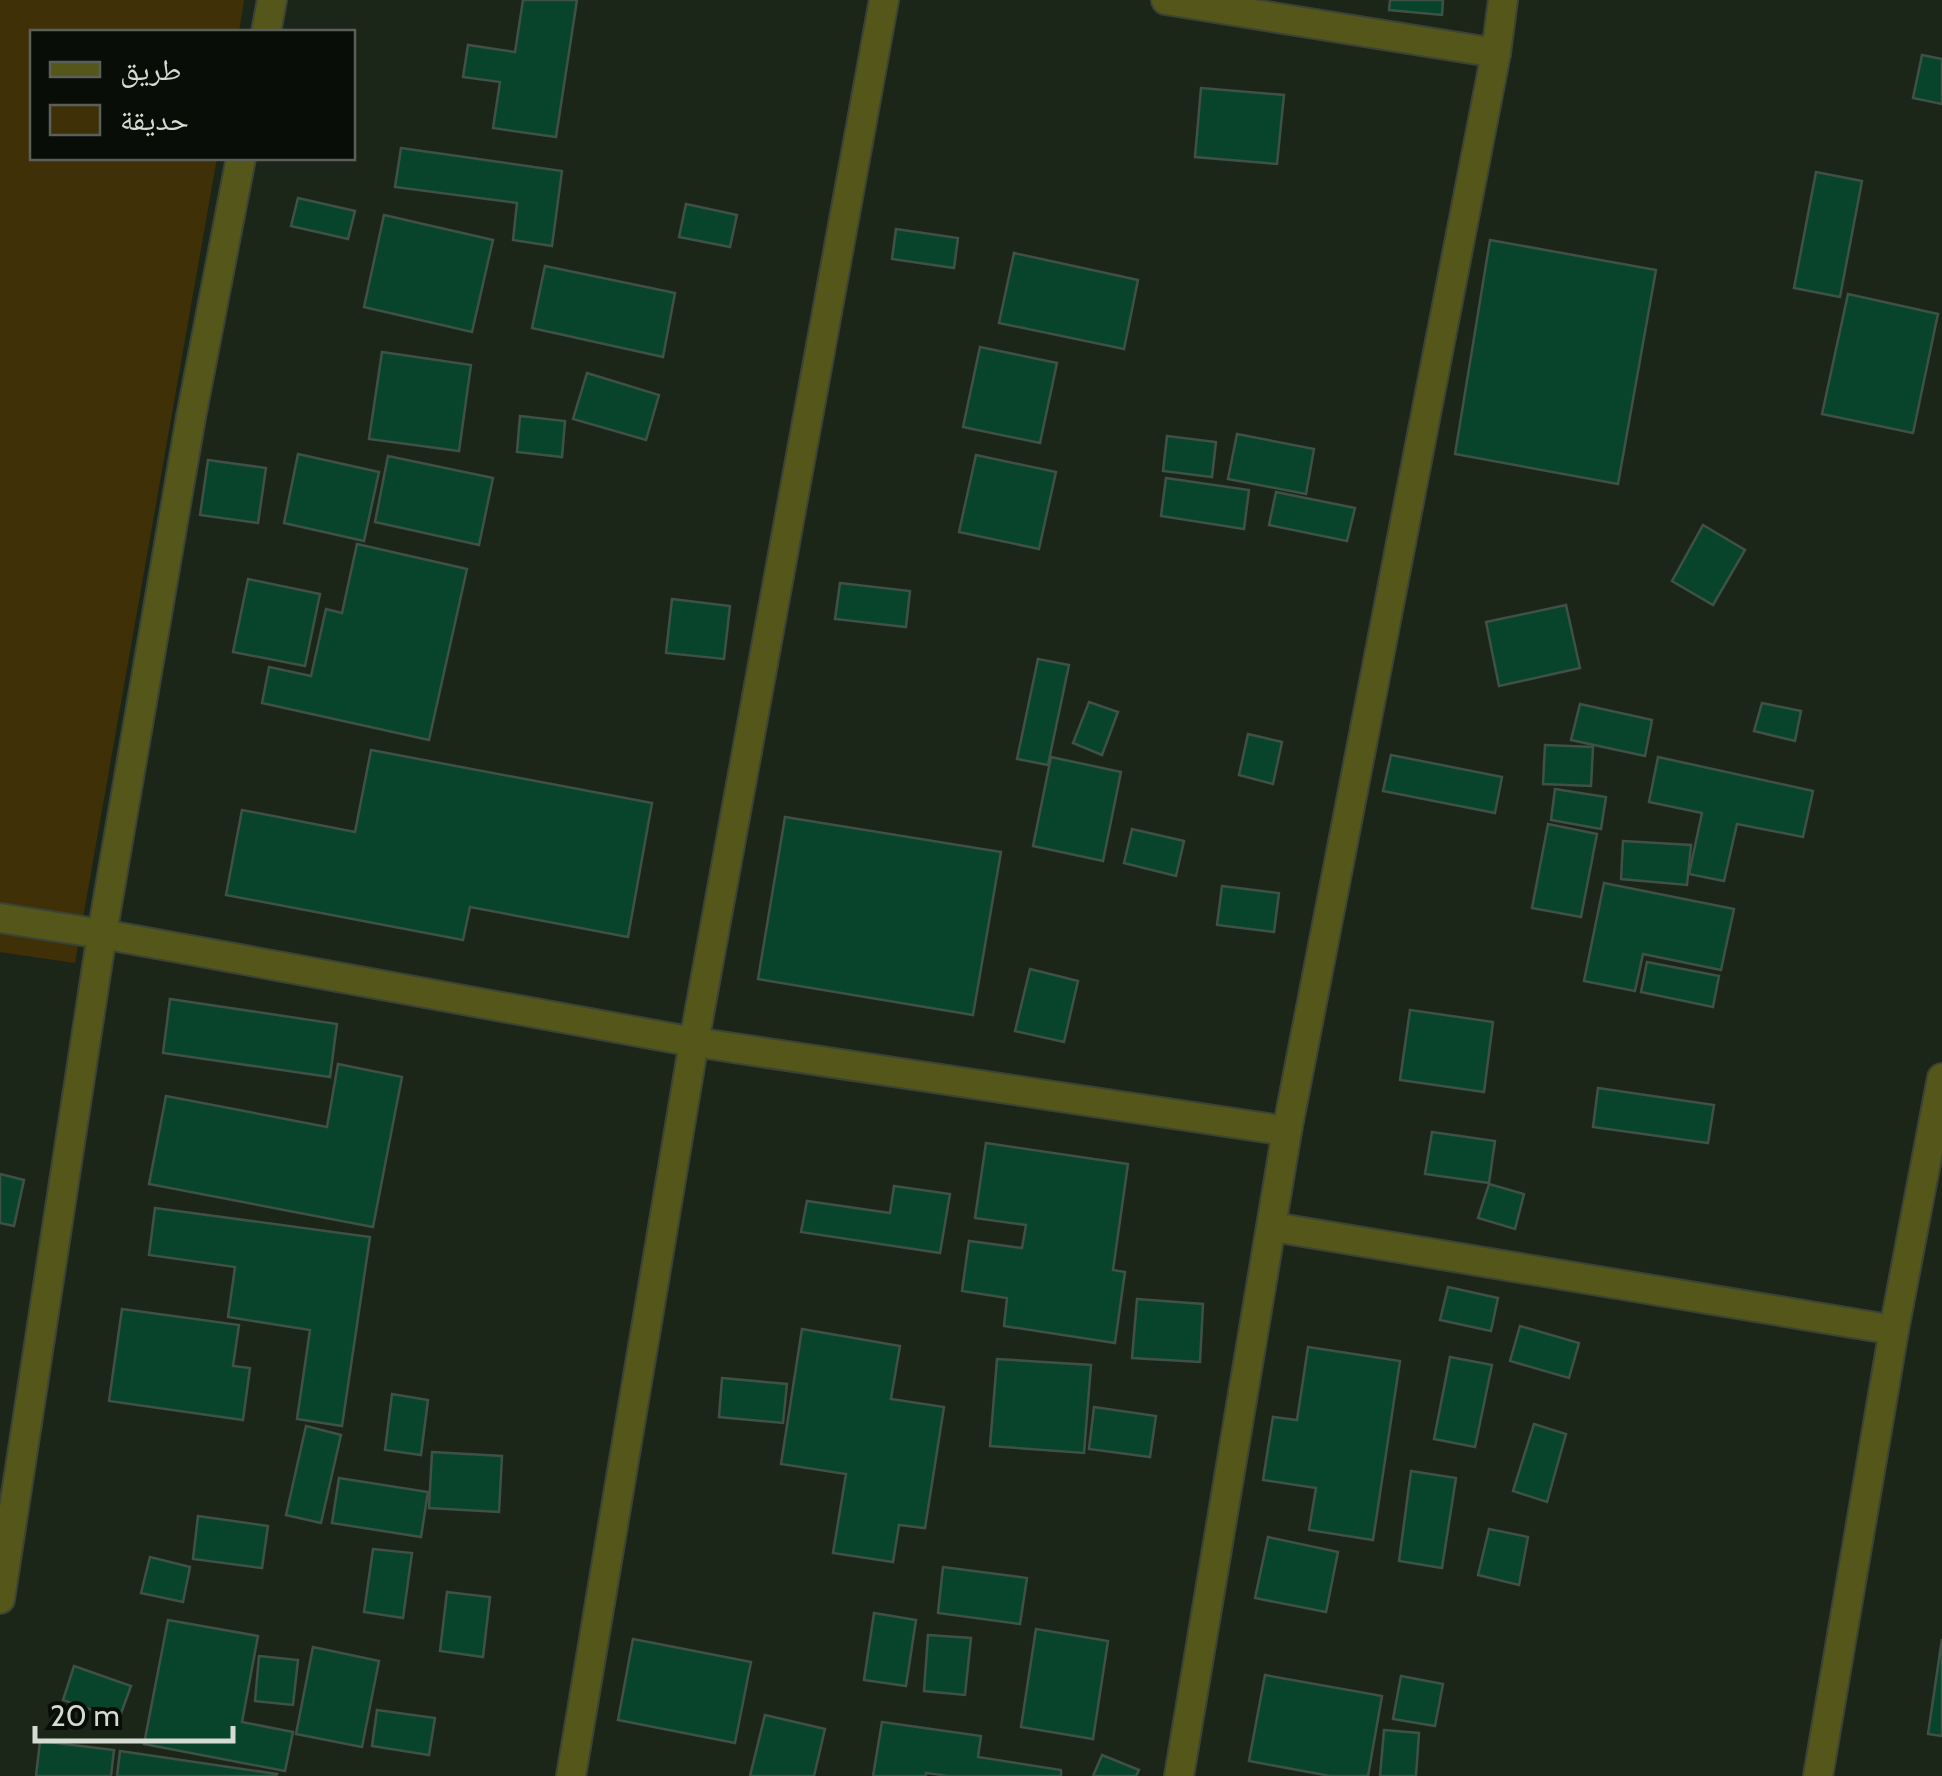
<svg xmlns="http://www.w3.org/2000/svg" width="1942" height="1776" font-family="Cabin,'Noto Naskh Arabic',sans-serif">
	<rect width="100%" height="100%" fill="#1c2618"/>
	<polygon fill="#403008" points="0,0 244,0 239,32 32,32 32,158 217,158 75,963 0,952"/>
	<g fill="#07442b" stroke="#3f5147" stroke-width="2.5">
		<polygon points="523,0 577,0 556,137 493,128 500,82 463,77 468,45 515,52"/>
		<polygon points="1390,0 1443,0 1442,15 1389,10"/>
		<polygon points="1922,55 1942,59 1942,104 1913,98"/>
		<polygon points="1201,88 1284,95 1277,164 1195,157"/>
		<polygon points="401,148 562,171 552,246 513,240 517,203 395,187"/>
		<polygon points="1816,172 1862,181 1840,297 1794,288"/>
		<polygon points="298,198 355,211 348,239 291,226"/>
		<polygon points="686,204 737,215 730,247 679,237"/>
		<polygon points="384,215 493,240 472,332 364,307"/>
		<polygon points="896,229 958,238 954,268 892,259"/>
		<polygon points="1490,240 1656,270 1618,484 1455,454"/>
		<polygon points="1014,253 1138,280 1124,349 999,323"/>
		<polygon points="545,266 675,293 663,357 532,328"/>
		<polygon points="1848,294 1938,314 1913,433 1822,414"/>
		<polygon points="980,347 1057,363 1040,443 963,427"/>
		<polygon points="382,352 471,365 459,451 369,439"/>
		<polygon points="587,373 659,395 646,440 573,419"/>
		<polygon points="520,416 565,421 562,457 517,452"/>
		<polygon points="1237,434 1314,449 1306,494 1228,479"/>
		<polygon points="1167,436 1216,442 1212,477 1163,471"/>
		<polygon points="298,454 379,472 364,541 284,523"/>
		<polygon points="976,455 1056,472 1039,549 959,532"/>
		<polygon points="388,456 493,478 479,545 375,522"/>
		<polygon points="208,460 266,468 258,523 200,515"/>
		<polygon points="1166,478 1249,490 1244,529 1161,516"/>
		<polygon points="1276,492 1355,508 1347,541 1269,525"/>
		<polygon points="1703,525 1745,550 1713,605 1672,581"/>
		<polygon points="357,544 467,569 429,740 262,703 269,667 311,676 326,609 342,613"/>
		<polygon points="248,579 320,594 305,666 233,652"/>
		<polygon points="840,583 910,591 906,627 835,619"/>
		<polygon points="672,599 730,606 724,659 666,653"/>
		<polygon points="1566,605 1580,668 1499,686 1486,622"/>
		<polygon points="1038,659 1069,665 1048,765 1017,759"/>
		<polygon points="1089,702 1118,712 1102,755 1073,743"/>
		<polygon points="1762,703 1801,711 1795,741 1754,731"/>
		<polygon points="1580,704 1652,720 1645,756 1571,740"/>
		<polygon points="1248,734 1282,742 1273,784 1239,775"/>
		<polygon points="1545,745 1593,747 1591,786 1543,784"/>
		<polygon points="371,750 652,803 628,937 470,907 463,940 226,895 242,810 355,832"/>
		<polygon points="1391,755 1502,777 1495,813 1383,791"/>
		<polygon points="1051,757 1121,772 1103,861 1033,846"/>
		<polygon points="1658,757 1813,791 1803,837 1737,824 1724,881 1689,874 1702,813 1649,802"/>
		<polygon points="1555,789 1606,797 1601,829 1551,820"/>
		<polygon points="785,817 1001,852 973,1015 758,979"/>
		<polygon points="1548,824 1597,834 1581,917 1532,908"/>
		<polygon points="1132,829 1184,841 1176,876 1124,863"/>
		<polygon points="1623,841 1691,845 1687,885 1621,879"/>
		<polygon points="1604,883 1734,909 1721,970 1643,954 1635,991 1584,981"/>
		<polygon points="1222,886 1279,893 1274,932 1217,925"/>
		<polygon points="1647,962 1719,976 1713,1007 1641,992"/>
		<polygon points="1030,969 1078,981 1064,1042 1015,1031"/>
		<polygon points="170,999 337,1024 330,1077 163,1053"/>
		<polygon points="1410,1010 1493,1022 1484,1092 1400,1080"/>
		<polygon points="338,1064 402,1077 373,1227 149,1184 166,1096 327,1127"/>
		<polygon points="1598,1088 1714,1105 1708,1143 1593,1127"/>
		<polygon points="1432,1132 1495,1141 1489,1183 1425,1174"/>
		<polygon points="986,1143 1128,1164 1113,1270 1125,1272 1115,1343 1004,1326 1007,1298 962,1291 969,1241 1022,1248 1026,1225 975,1218"/>
		<polygon points="0,1174 24,1180 14,1226 0,1223"/>
		<polygon points="1489,1184 1524,1194 1515,1229 1478,1218"/>
		<polygon points="894,1186 950,1194 940,1253 801,1232 807,1201 890,1213"/>
		<polygon points="155,1208 370,1237 342,1426 297,1419 310,1330 228,1317 235,1267 149,1255"/>
		<polygon points="1448,1287 1498,1298 1491,1331 1440,1320"/>
		<polygon points="1137,1299 1203,1304 1200,1362 1132,1358"/>
		<polygon points="122,1309 239,1325 233,1366 250,1368 243,1420 109,1401"/>
		<polygon points="1520,1326 1579,1343 1569,1378 1510,1361"/>
		<polygon points="802,1329 900,1346 891,1399 944,1407 925,1528 899,1525 893,1562 833,1553 846,1474 781,1464"/>
		<polygon points="1308,1347 1400,1361 1373,1540 1309,1530 1316,1488 1263,1480 1273,1417 1297,1420"/>
		<polygon points="1450,1357 1492,1365 1475,1447 1434,1439"/>
		<polygon points="997,1359 1091,1365 1084,1453 990,1446"/>
		<polygon points="722,1378 787,1384 783,1423 719,1417"/>
		<polygon points="392,1394 428,1400 421,1455 385,1450"/>
		<polygon points="1094,1407 1156,1416 1150,1457 1089,1449"/>
		<polygon points="1534,1424 1566,1434 1547,1502 1513,1491"/>
		<polygon points="306,1426 341,1435 321,1523 286,1515"/>
		<polygon points="432,1452 502,1456 499,1512 429,1508"/>
		<polygon points="1411,1471 1456,1478 1442,1568 1399,1561"/>
		<polygon points="339,1478 428,1492 421,1537 332,1523"/>
		<polygon points="198,1516 268,1526 262,1568 193,1559"/>
		<polygon points="1489,1529 1528,1537 1519,1585 1478,1575"/>
		<polygon points="1268,1537 1338,1552 1326,1612 1255,1598"/>
		<polygon points="373,1549 412,1553 403,1618 364,1612"/>
		<polygon points="150,1557 190,1567 183,1602 141,1593"/>
		<polygon points="943,1567 1027,1578 1020,1624 938,1613"/>
		<polygon points="447,1592 490,1597 483,1657 440,1651"/>
		<polygon points="874,1613 916,1620 906,1686 864,1680"/>
		<polygon points="168,1620 258,1636 242,1722 293,1732 285,1771 144,1744"/>
		<polygon points="1036,1629 1108,1641 1093,1739 1021,1727"/>
		<polygon points="928,1635 971,1638 965,1695 924,1691"/>
		<polygon points="633,1639 751,1662 735,1743 618,1720"/>
		<polygon points="1942,1639 1942,1736 1928,1734"/>
		<polygon points="313,1647 379,1661 362,1747 296,1734"/>
		<polygon points="259,1656 298,1660 293,1705 255,1701"/>
		<polygon points="74,1666 131,1686 119,1719 63,1700"/>
		<polygon points="1265,1675 1382,1696 1368,1776 1330,1776 1249,1761"/>
		<polygon points="1401,1676 1443,1684 1435,1726 1393,1719"/>
		<polygon points="377,1710 435,1718 429,1755 372,1746"/>
		<polygon points="765,1715 825,1729 814,1776 750,1776"/>
		<polygon points="882,1722 981,1736 978,1757 1061,1770 1061,1776 948,1776 926,1773 926,1776 873,1776"/>
		<polygon points="1384,1730 1419,1733 1416,1776 1380,1776"/>
		<polygon points="40,1741 114,1750 111,1776 36,1776"/>
		<polygon points="120,1751 277,1774 276,1776 117,1776"/>
		<polygon points="1102,1755 1139,1770 1136,1776 1093,1776"/>
	</g>
	<g fill="none" stroke-linecap="round" stroke-linejoin="round">
		<g stroke="#3a4336" stroke-width="32">
			<g id="minor">
				<polyline points="1166,0 1496,53"/>
				<polyline points="266,32 272,0"/>
				<polyline points="0,918 102,934 191,417 241,158"/>
				<polyline points="1273,1227 1894,1330"/>
				<polyline points="0,1599 102,934 694,1042 1287,1131"/>
				<polyline points="571,1776 694,1042 884,0"/>
				<polyline points="1179,1776 1287,1131 1496,53 1503,0"/>
				<polyline points="1818,1776 1894,1330 1942,1078"/>
			</g>
		</g>
		<use href="#minor" stroke="#555619" stroke-width="28"/>
	</g>
	<rect x="30" y="30" width="325" height="130" fill="#090d07" stroke="#5b5f58" stroke-width="2.5"/>
	<rect x="50" y="62" width="50" height="15" fill="#555619" stroke="#5b5f58" stroke-width="2.5"/>
	<text x="120" y="80" font-size="30" fill="#d5dbd2">طريق</text>
	<rect x="50" y="105" width="50" height="30" fill="#403008" stroke="#5b5f58" stroke-width="2.5"/>
	<text x="120" y="130" font-size="30" fill="#d5dbd2">حديقة</text>
	<path d="M35 1726v15h198v-15" fill="none" stroke="#d5dbd2" stroke-width="5"/>
	<text x="50" y="1726" font-size="30" fill="#d5dbd2" stroke="#090d07" stroke-width="8" paint-order="stroke">20 m</text>
</svg>
